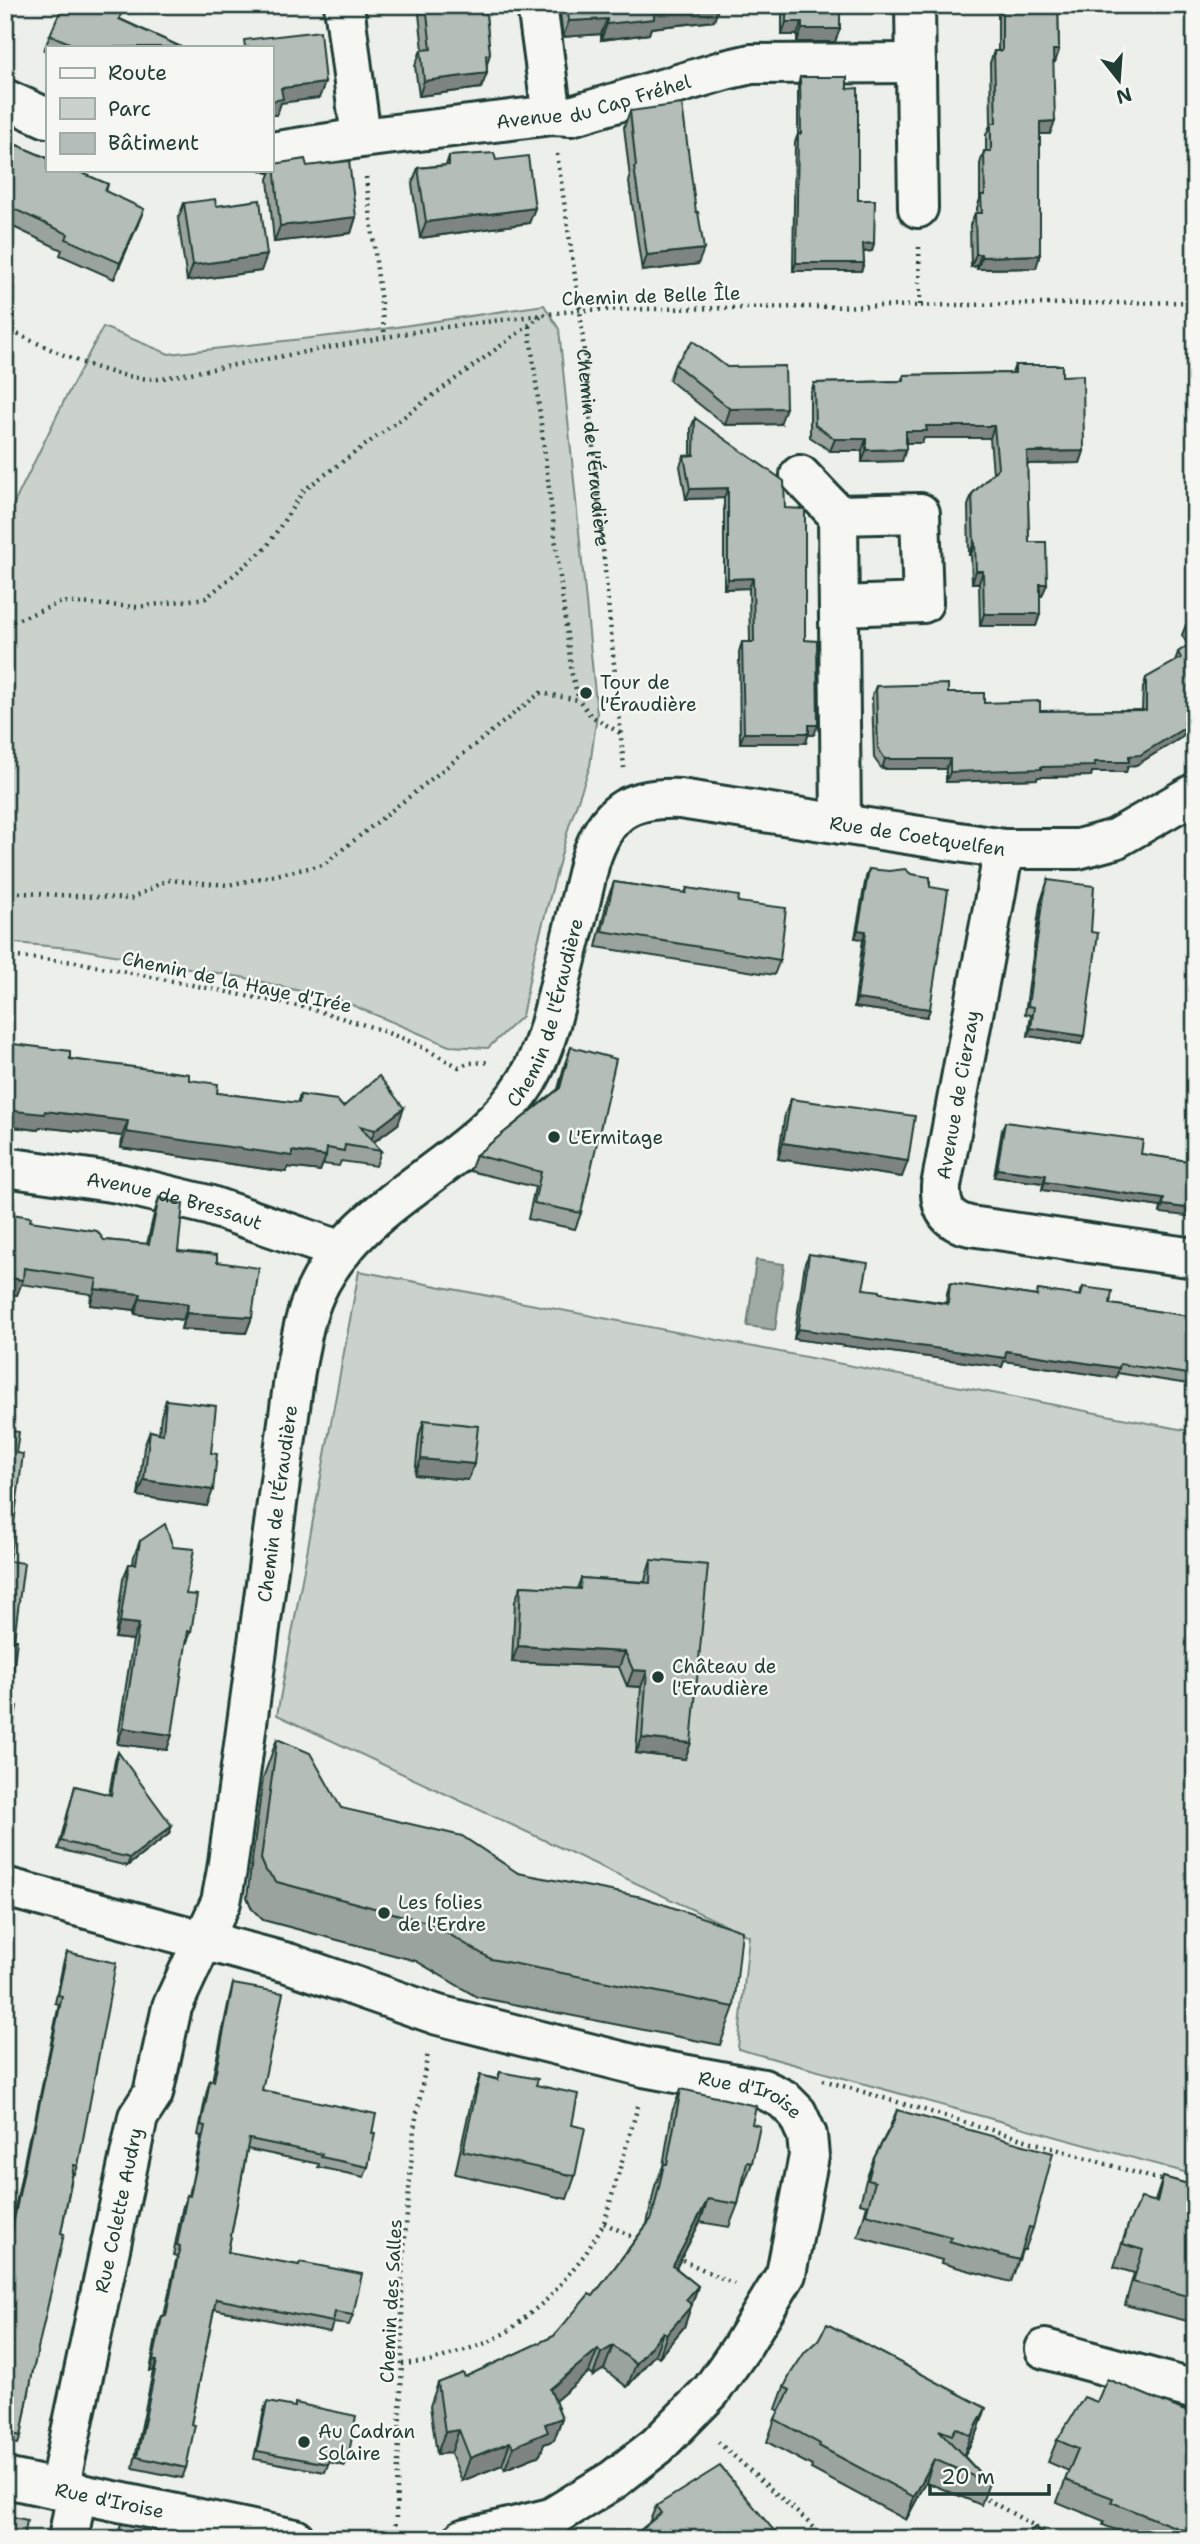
<svg xmlns="http://www.w3.org/2000/svg" width="1200" height="2544" font-family="'Shantell Sans',sans-serif">
	<rect width="100%" height="100%" fill="#edefea"/>
	<filter id="ink" filterUnits="userSpaceOnUse"><feTurbulence type="fractalNoise" baseFrequency=".0143" numOctaves="2"/><feDisplacementMap in="SourceGraphic" scale="14" xChannelSelector="R" yChannelSelector="G"/><feConvolveMatrix kernelMatrix="1 2 1 2 8 2 1 2 1" color-interpolation-filters="sRGB"/></filter>
	<g filter="url(#ink)">
		<g fill="#cbd2cc" stroke="#758880" stroke-width="2">
			<polygon points="544,305 559,329 597,714 590,766 569,826 534,956 522,1016 488,1048 449,1046 345,1002 246,978 79,949 5,942 5,522 64,401 103,327 169,354 356,333"/>
			<polygon points="359,1271 1195,1432 1195,2175 738,2049 749,1936 277,1715"/>
		</g>
		<polygon fill="#9faaa4" stroke="#6c7e77" stroke-width="2" points="756,1260 784,1264 775,1330 747,1326"/>
		<g fill="none" stroke-linecap="round" stroke-linejoin="round">
			<g stroke="#1f3d34" stroke-width="44">
				<g id="minor">
					<polyline points="344,5 361,138"/>
					<polyline points="537,5 552,115"/>
					<polyline points="915,5 918,208"/>
					<polyline points="5,99 47,118"/>
					<path id="s2" d="M271,152l90,-14 191,-23 19,1 154,-46 26,-6 165,-1"/>
					<polyline points="800,475 838,515 841,824"/>
					<polyline points="838,515 920,513 923,603 840,606"/>
					<path d="M1004,849l-63,337c-1,22 6,35 29,40l225,32"/>
					<path id="s3" d="M5,1167l113,16 90,22 134,46"/>
					<path id="s4" d="M5,1887l283,76 150,52 206,52 119,22 20,10 14,14 10,22 2,21 -23,118 -45,74 -30,43 -54,55 -44,34 -62,38 -88,21"/>
					<polyline points="1045,2349 1195,2390"/>
					<path id="s5" d="M5,2478l290,61"/>
					<path id="s6" d="M59,2489l79,-372 15,-23 19,-87 49,-105 6,-32 68,-499c5,-26 9,-54 20,-78 44,-96 158,-125 212,-212 19,-32 27,-71 35,-106 10,-38 19,-76 28,-114 16,-49 38,-64 90,-62l324,50h74l37,-10 80,-46"/>
					<polyline points="68,2539 77,2492"/>
				</g>
			</g>
			<g stroke="#1f3d34" stroke-width="4.5" stroke-dasharray="2 5" stroke-linecap="butt">
				<path id="s1" d="M557,154l23,156 44,458"/>
				<polyline points="366,177 385,337"/>
				<polyline points="919,247 920,305"/>
				<polyline points="529,326 572,675 579,700"/>
				<path d="M5,329c49,20 99,50 153,50l272,-50 150,-19 615,-8"/>
				<polyline points="5,632 9,623 62,602 137,607 206,598 266,548 304,490 544,314"/>
				<polyline points="5,892 131,899 167,880 228,885 323,865 540,693 579,700 591,716 620,733"/>
				<polyline points="5,956 76,962 308,1008 375,1028 414,1043 459,1067 469,1063 491,1062"/>
				<polyline points="823,2080 1167,2182"/>
				<polyline points="604,2223 639,2240"/>
				<polyline points="676,2257 734,2284"/>
				<polyline points="402,2364 432,2361 489,2342 510,2330 550,2297 586,2253 604,2223 638,2106"/>
				<polyline points="718,2442 827,2539"/>
				<polyline points="981,2496 1058,2539"/>
				<polyline points="395,2539 402,2364 402,2275 414,2129 428,2053"/>
			</g>
			<use href="#minor" stroke="#f6f6f2" stroke-width="38"/>
		</g>
		<g fill="#9ba39e" stroke="#1f3d34" stroke-width="2">
			<polygon points="418,5 485,5 490,54 487,64 487,73 481,88 419,96 415,66 421,50 423,50"/>
			<polygon points="559,5 719,5 714,21 651,28 649,34 601,40 601,34 563,37"/>
			<polygon points="782,5 840,5 835,42 797,42 797,35 782,35"/>
			<polygon points="998,5 1058,5 1059,50 1055,62 1053,62 1050,134 1040,134 1036,268 977,269 977,266 971,267 970,225 975,213 977,213 977,208 980,199 980,164 984,151 986,151 986,135 991,123 990,63 994,51 998,51"/>
			<polygon points="120,19 181,47 47,47 47,52 44,50 50,35"/>
			<polygon points="800,77 847,89 858,200 874,243 872,251 863,252 864,263 861,271 793,271 795,142 798,134 798,86"/>
			<polygon points="630,111 698,264 642,271 629,182 630,178 624,127"/>
			<polygon points="5,140 108,184 106,192 138,224 114,279 60,255 62,250 5,223"/>
			<polygon points="449,156 496,160 535,208 529,223 420,238 412,184 418,168 446,165"/>
			<polygon points="274,164 307,166 356,217 351,233 274,242 268,179"/>
			<polygon points="184,203 216,206 261,271 187,281 178,219"/>
			<polygon points="675,364 780,424 725,425 669,380"/>
			<polygon points="1015,365 1062,376 1084,451 1080,463 1027,464 1029,542 1042,596 1040,596 1040,614 1036,626 980,626 979,583 972,583 971,555 969,555 968,506 972,494 993,473 990,438 924,438 922,443 906,443 902,461 862,462 862,451 830,451 810,437 810,395 814,383 901,381 904,375 1012,373"/>
			<polygon points="695,418 785,508 805,640 814,735 808,735 806,743 740,743 739,652 742,642 750,642 749,588 724,589 724,498 686,499 680,466 684,456 691,456 691,428"/>
			<polygon points="1195,620 1195,724 1184,731 1182,737 1136,765 1128,766 1126,772 1092,772 1091,776 1038,777 1037,779 946,782 946,769 882,769 874,758 872,696 876,686 948,693 984,703 1040,711 1142,710 1143,688 1146,678 1175,662 1178,652 1188,645 1182,635 1186,625"/>
			<polygon points="869,869 930,887 930,1009 927,1017 854,1007 863,939 855,938 866,877"/>
			<polygon points="1048,880 1081,1044 1028,1036 1031,1015 1025,1014 1040,904"/>
			<polygon points="614,882 685,893 687,888 738,902 780,960 774,975 596,947 608,897"/>
			<polygon points="571,1047 581,1213 575,1229 528,1219 535,1187 470,1171 476,1155 558,1089 565,1063"/>
			<polygon points="70,1059 189,1080 217,1093 297,1103 300,1095 343,1107 398,1124 374,1142 381,1151 376,1166 341,1161 339,1166 323,1164 320,1171 288,1167 286,1172 121,1148 122,1136 40,1127 38,1130 5,1126"/>
			<polygon points="791,1099 902,1177 778,1159 785,1114"/>
			<polygon points="1005,1122 1141,1154 1195,1162 1160,1213 1161,1207 1042,1190 1043,1183 994,1177 1002,1130"/>
			<polygon points="159,1198 178,1251 217,1262 252,1317 246,1333 181,1329 183,1320 135,1314 135,1310 90,1305 91,1294 21,1284 17,1295 5,1294 5,1213 30,1221 104,1240 147,1244 154,1214"/>
			<polygon points="809,1254 863,1289 880,1293 946,1303 947,1293 950,1283 1036,1296 1038,1290 1079,1296 1083,1287 1110,1304 1195,1317 1195,1385 1117,1373 1116,1378 1004,1361 1002,1367 794,1339 805,1263"/>
			<polygon points="166,1400 211,1453 207,1506 138,1496 144,1447 150,1431 159,1433 161,1416"/>
			<polygon points="424,1420 474,1464 468,1480 415,1475 419,1436"/>
			<polygon points="140,1541 186,1594 185,1647 167,1750 117,1744 133,1640 115,1638 123,1579 129,1564 133,1564 134,1556"/>
			<polygon points="651,1560 685,1759 636,1753 641,1687 627,1686 619,1667 512,1662 515,1601 521,1586 577,1589 581,1578 645,1582 646,1576"/>
			<polygon points="277,1739 341,1808 518,1873 734,2007 720,2045 477,1997 416,1961 263,1920 252,1909 247,1897 263,1778"/>
			<polygon points="118,1752 169,1834 127,1866 58,1849 75,1786 109,1795 115,1760"/>
			<polygon points="67,1952 78,2166 75,2174 73,2173 32,2375 21,2436 18,2444 5,2441 5,2258 29,2138 32,2130 33,2130 59,2004 55,2003 64,1960"/>
			<polygon points="233,1984 262,2090 372,2133 368,2167 364,2177 318,2167 319,2164 247,2149 228,2252 353,2315 349,2325 333,2323 330,2332 214,2309 191,2424 186,2468 182,2478 133,2468 153,2371 150,2371 158,2326 162,2316 164,2316 177,2256 173,2255 183,2205 187,2195 189,2196 201,2136 198,2135 207,2090 210,2080 212,2081 230,1995"/>
			<polygon points="500,2072 536,2085 572,2125 575,2176 567,2199 455,2174 472,2098 480,2075 497,2079"/>
			<polygon points="681,2089 752,2124 752,2163 743,2186 742,2186 738,2204 729,2227 700,2222 676,2268 698,2286 684,2327 659,2357 655,2354 627,2387 604,2369 593,2376 589,2372 555,2401 562,2418 554,2440 544,2444 540,2455 505,2469 502,2465 462,2481 451,2453 437,2454 430,2406 438,2383 465,2377 554,2336 593,2296 647,2224 655,2186 663,2166 672,2112"/>
			<polygon points="897,2110 1033,2228 1025,2250 1022,2250 1011,2282 941,2263 942,2260 858,2237 867,2205 860,2203 866,2180 874,2158 889,2129"/>
			<polygon points="1163,2177 1195,2186 1195,2323 1125,2305 1134,2273 1114,2267 1129,2222 1155,2201"/>
			<polygon points="784,2387 978,2431 964,2456 989,2483 981,2505 926,2482 906,2520 811,2469 812,2466 767,2442 775,2419 779,2411 776,2409"/>
			<polygon points="267,2402 348,2458 345,2466 329,2462 325,2472 254,2459 264,2410"/>
			<polygon points="1097,2402 1195,2415 1195,2539 1138,2539 1103,2525 1104,2521 1057,2502 1069,2471 1048,2462 1057,2440"/>
			<polygon points="656,2506 781,2539 634,2539 636,2534 649,2523"/>
		</g>
		<g fill="#7e8481" stroke="#1f3d34" stroke-width="2">
			<polygon points="719,5 714,21 651,28 649,34 601,40 607,24 654,13"/>
			<polygon points="607,19 601,34 563,37 569,21"/>
			<polygon points="786,22 802,22 797,35 782,35"/>
			<polygon points="802,29 840,29 835,42 797,42"/>
			<polygon points="1053,50 1059,50 1055,62 1049,63"/>
			<polygon points="487,73 481,88 419,96 424,81"/>
			<polygon points="325,83 319,98 281,103 277,115 271,115 271,101 281,88"/>
			<polygon points="1055,121 1050,134 1035,134 1040,122"/>
			<polygon points="535,208 529,223 420,238 426,222"/>
			<polygon points="144,209 138,224 114,279 120,263"/>
			<polygon points="356,217 351,233 274,242 280,226"/>
			<polygon points="874,243 872,251 860,252 863,244"/>
			<polygon points="704,249 698,264 642,271 647,255"/>
			<polygon points="976,254 981,254 977,266 971,267"/>
			<polygon points="267,255 261,271 187,281 193,265"/>
			<polygon points="1040,255 1036,268 977,269 982,257"/>
			<polygon points="796,263 864,263 861,271 793,271"/>
			<polygon points="786,408 780,424 725,425 730,409"/>
			<polygon points="926,426 994,426 990,438 924,438 922,443 901,443 906,431"/>
			<polygon points="835,439 866,439 862,451 830,451"/>
			<polygon points="906,449 902,461 862,462 866,450"/>
			<polygon points="1084,451 1080,463 1022,464 1027,452"/>
			<polygon points="728,488 724,498 686,499 690,489"/>
			<polygon points="974,543 975,543 971,555 969,555"/>
			<polygon points="976,571 983,571 979,583 972,583"/>
			<polygon points="753,578 749,588 724,589 728,579"/>
			<polygon points="1040,584 1047,584 1042,596 1036,596"/>
			<polygon points="984,614 1040,614 1036,626 980,626"/>
			<polygon points="1195,716 1195,724 1184,731 1182,737 1136,765 1128,766 1126,772 1092,772 1091,776 1038,777 1037,779 946,782 950,772 1041,767 1094,762 1129,756"/>
			<polygon points="809,725 818,725 814,735 808,735 806,743 740,743 744,733"/>
			<polygon points="885,759 950,759 946,769 882,769"/>
			<polygon points="858,930 866,931 863,939 855,938"/>
			<polygon points="857,999 930,1009 927,1017 854,1007"/>
			<polygon points="1031,1028 1084,1036 1081,1044 1028,1036"/>
			<polygon points="404,1108 398,1124 369,1145 375,1130"/>
			<polygon points="5,1110 45,1111 128,1121 122,1136 40,1127 38,1130 5,1126"/>
			<polygon points="126,1132 292,1151 326,1156 320,1171 288,1167 286,1172 121,1148"/>
			<polygon points="783,1143 908,1161 902,1177 778,1159"/>
			<polygon points="997,1169 1046,1175 1043,1183 994,1177"/>
			<polygon points="1045,1182 1164,1199 1161,1207 1042,1190"/>
			<polygon points="1163,1205 1195,1209 1195,1217 1160,1213"/>
			<polygon points="5,1277 23,1280 17,1295 5,1294"/>
			<polygon points="95,1289 141,1294 135,1310 90,1305"/>
			<polygon points="140,1298 188,1304 183,1320 135,1314"/>
			<polygon points="187,1313 252,1317 246,1333 181,1329"/>
			<polygon points="798,1329 1006,1351 1119,1368 1116,1378 1004,1361 1002,1367 794,1339"/>
			<polygon points="421,1459 474,1464 468,1480 415,1475"/>
			<polygon points="144,1480 213,1490 207,1506 138,1496"/>
			<polygon points="120,1622 139,1624 133,1640 115,1638"/>
			<polygon points="188,1631 191,1632 185,1647"/>
			<polygon points="518,1646 625,1652 619,1667 512,1662"/>
			<polygon points="633,1670 647,1671 641,1687 627,1686"/>
			<polygon points="123,1728 172,1735 167,1750 117,1744"/>
			<polygon points="642,1738 691,1743 685,1759 636,1753"/>
			<polygon points="172,1826 169,1834 127,1866 130,1858"/>
			<polygon points="708,2199 700,2222 665,2289 673,2266"/>
			<polygon points="698,2286 684,2327 659,2357 667,2334 686,2300"/>
			<polygon points="663,2332 655,2354 627,2387 636,2364"/>
			<polygon points="613,2346 604,2369 593,2376 601,2353"/>
			<polygon points="598,2349 589,2372 542,2412 550,2389"/>
			<polygon points="153,2361 157,2361 153,2371 150,2371"/>
			<polygon points="986,2408 978,2431 962,2459 971,2436"/>
			<polygon points="562,2418 554,2440 544,2444 540,2455 505,2469 513,2447 545,2424"/>
			<polygon points="459,2430 451,2453 437,2454 445,2432"/>
			<polygon points="510,2442 502,2465 462,2481 470,2458"/>
			<polygon points="934,2459 926,2482 906,2520 914,2497"/>
		</g>
		<g fill="#b4bdb8" stroke="#1f3d34" stroke-width="2">
			<polygon points="63,5 117,5 124,8 119,19 181,47 79,47 50,35"/>
			<polygon points="426,5 485,5 490,54 486,55 487,73 424,81 421,50 431,49"/>
			<polygon points="567,5 719,5 654,13 654,19 607,24 607,19 569,21"/>
			<polygon points="786,5 840,5 840,29 802,29 802,22 786,22"/>
			<polygon points="1002,5 1058,5 1059,50 1053,50 1055,121 1040,122 1040,255 982,257 981,254 976,254 975,213 982,213 981,195 985,195 984,151 991,151 991,123 996,123 994,51 1002,51"/>
			<polygon points="320,31 325,83 281,88 283,99 271,101 271,47 245,47 244,40"/>
			<polygon points="800,77 847,77 847,89 858,88 858,200 875,200 874,243 863,244 864,263 796,263 798,134 801,134"/>
			<polygon points="682,104 696,212 698,212 704,249 647,255 634,167 636,166 630,111"/>
			<polygon points="5,140 47,158 47,170 75,170 108,184 105,191 144,209 120,263 66,239 68,234 10,207 5,218"/>
			<polygon points="494,153 496,160 528,156 535,208 426,222 418,168 449,165 449,156"/>
			<polygon points="305,159 307,166 349,161 356,217 280,226 274,164"/>
			<polygon points="215,199 216,206 260,200 267,255 193,265 184,203"/>
			<polygon points="693,341 727,367 785,366 786,408 730,409 675,364"/>
			<polygon points="1015,365 1062,365 1062,376 1083,375 1084,451 1027,452 1029,542 1046,542 1047,584 1040,584 1040,614 984,614 983,571 976,571 975,543 974,543 972,494 998,468 994,426 926,426 927,431 906,431 906,449 866,450 866,439 835,439 815,425 814,383 904,381 904,375 1015,373"/>
			<polygon points="695,418 784,481 785,508 805,509 805,640 817,641 818,725 809,725 809,733 744,733 742,642 754,642 753,578 728,579 728,488 690,489 684,456 694,455"/>
			<polygon points="1195,620 1195,716 1184,723 1186,727 1140,755 1129,756 1129,762 1094,762 1095,766 1041,767 1041,769 950,772 950,759 885,759 878,748 876,686 948,684 948,693 984,693 984,703 1040,701 1040,711 1146,710 1146,678 1181,658 1178,652 1195,641 1186,625"/>
			<polygon points="869,869 889,871 905,869 911,874 930,877 930,887 948,890 930,1009 857,999 866,931 858,930"/>
			<polygon points="1048,880 1094,886 1091,932 1098,933 1084,1036 1031,1028 1034,1007 1028,1006 1043,896"/>
			<polygon points="614,882 686,893 687,888 739,896 738,902 786,908 780,960 602,931"/>
			<polygon points="5,1043 70,1051 70,1059 189,1074 189,1080 218,1084 217,1093 299,1103 300,1095 337,1100 343,1107 379,1076 404,1108 375,1130 360,1126 381,1151 345,1145 344,1151 327,1148 326,1156 292,1151 292,1156 126,1132 128,1121 45,1111 44,1114 5,1110"/>
			<polygon points="571,1047 616,1059 581,1213 534,1203 541,1172 476,1155 560,1088"/>
			<polygon points="791,1099 915,1116 908,1161 783,1143"/>
			<polygon points="1005,1122 1143,1140 1141,1154 1195,1162 1195,1209 1163,1205 1164,1199 1045,1182 1046,1175 997,1169"/>
			<polygon points="159,1198 183,1204 178,1251 217,1255 217,1262 259,1268 252,1317 187,1313 188,1304 140,1298 141,1294 95,1289 97,1279 24,1268 23,1280 5,1277 5,1213 31,1217 30,1221 97,1231 104,1240 149,1244"/>
			<polygon points="809,1254 868,1263 863,1289 880,1291 880,1293 948,1304 950,1283 1037,1296 1038,1290 1081,1296 1083,1287 1112,1291 1110,1304 1195,1317 1195,1375 1120,1364 1119,1368 1006,1351 1005,1358 798,1329"/>
			<polygon points="5,1362 9,1362 6,1388 11,1394 6,1430 19,1432 16,1453 23,1454 9,1561 24,1563 14,1640 17,1640 9,1705 17,1706 11,1738 13,1738 5,1771"/>
			<polygon points="166,1400 216,1406 211,1453 217,1454 213,1490 144,1480 150,1431 163,1434"/>
			<polygon points="424,1420 478,1426 474,1464 421,1459"/>
			<polygon points="165,1524 173,1547 194,1549 186,1594 197,1595 191,1632 188,1631 172,1735 123,1728 139,1624 120,1622 129,1564 136,1564 140,1541"/>
			<polygon points="651,1560 708,1565 691,1743 642,1738 647,1671 633,1670 625,1652 518,1646 521,1586 580,1589 581,1578 650,1583"/>
			<polygon points="277,1739 310,1753 341,1808 462,1836 518,1873 642,1897 742,1931 734,2007 491,1959 430,1923 277,1882 266,1871 261,1859"/>
			<polygon points="118,1752 172,1826 130,1858 61,1841 75,1786 111,1795"/>
			<polygon points="67,1952 116,1963 78,2166 74,2165 61,2233 64,2234 32,2375 21,2436 5,2432 5,2265 32,2130 34,2130 62,1996 58,1995"/>
			<polygon points="233,1984 283,1993 262,2090 376,2114 372,2133 375,2134 368,2167 321,2157 322,2154 249,2139 228,2252 299,2265 300,2262 362,2274 353,2315 335,2312 333,2322 216,2299 191,2424 195,2425 186,2468 137,2457 157,2361 153,2361 158,2338 162,2316 166,2316 180,2246 177,2245 187,2195 190,2196 205,2126 201,2125 206,2102 210,2080 214,2081"/>
			<polygon points="500,2072 538,2079 536,2085 578,2094 572,2125 585,2128 575,2176 463,2151 480,2075 498,2080"/>
			<polygon points="681,2089 756,2106 752,2124 760,2126 752,2163 747,2162 738,2204 708,2199 673,2266 698,2286 686,2300 692,2305 667,2334 663,2332 636,2364 613,2346 601,2353 598,2349 550,2389 562,2418 545,2424 548,2432 513,2447 510,2442 470,2458 459,2430 445,2432 438,2383 463,2373 465,2377 554,2336 589,2294 593,2296 652,2218 664,2164 667,2164"/>
			<polygon points="897,2110 1053,2153 1033,2228 1029,2227 1019,2260 949,2241 951,2237 866,2214 875,2182 868,2180 874,2158 893,2123"/>
			<polygon points="1163,2177 1195,2186 1195,2298 1133,2282 1143,2250 1123,2244 1129,2222 1141,2198 1157,2202"/>
			<polygon points="827,2324 986,2408 971,2436 956,2428 952,2435 939,2430 989,2483 934,2459 914,2497 819,2446 820,2444 775,2419 790,2390 784,2387 791,2373 805,2352 818,2340"/>
			<polygon points="1107,2379 1195,2415 1195,2535 1111,2502 1113,2498 1065,2480 1078,2449 1057,2440 1084,2397 1097,2402"/>
			<polygon points="267,2402 295,2407 295,2403 356,2416 348,2458 330,2454 328,2464 257,2451"/>
			<polygon points="720,2466 781,2539 640,2539 636,2534 661,2513 656,2506"/>
			<polygon points="5,2515 27,2520 24,2539 5,2539"/>
			<polygon points="121,2524 169,2533 168,2539 117,2539"/>
			<polygon points="1035,2527 1047,2539 1023,2539"/>
			<polygon points="1007,2534 1012,2539 999,2539"/>
		</g>
	</g>
	<g fill="#1f3d34" stroke="#f6f6f2" stroke-width="2.5">
		<circle cx="586" cy="693" r="7"/>
		<circle cx="554" cy="1137" r="7"/>
		<circle cx="658" cy="1677" r="7"/>
		<circle cx="384" cy="1913" r="7"/>
		<circle cx="304" cy="2442" r="7"/>
	</g>
	<g text-anchor="middle" dominant-baseline="central" stroke-width="5" stroke-linejoin="round" paint-order="stroke">
		<g font-size="19" fill="#1f3d34" stroke="#f6f6f2">
			<text stroke="none"><textPath href="#s2" startOffset="327">Avenue du Cap Fréhel</textPath></text>
			<text transform="translate(651 296) rotate(-2)">Chemin de Belle Île</text>
			<text stroke="none"><textPath href="#s1" startOffset="296">Chemin de l'Éraudière</textPath></text>
			<text stroke="none"><textPath href="#s6" startOffset="2123">Rue de Coetquelfen</textPath></text>
			<text transform="translate(237 982) rotate(12)">Chemin de la Haye d'Irée</text>
			<text stroke="none"><textPath href="#s6" startOffset="1603">Chemin de l'Éraudière</textPath></text>
			<text transform="translate(958 1095) rotate(-80)">Avenue de Cierzay</text>
			<text stroke="none"><textPath href="#s3" startOffset="173">Avenue de Bressaut</textPath></text>
			<text stroke="none"><textPath href="#s6" startOffset="1015">Chemin de l'Éraudière</textPath></text>
			<text stroke="none"><textPath href="#s4" startOffset="775">Rue d'Iroise</textPath></text>
			<text stroke="none"><textPath href="#s6" startOffset="285">Rue Colette Audry</textPath></text>
			<text transform="translate(391 2301) rotate(-87)">Chemin des Salles</text>
			<text stroke="none"><textPath href="#s5" startOffset="107">Rue d'Iroise</textPath></text>
		</g>
		<g font-size="19" fill="#1f3d34" stroke="#f6f6f2" text-anchor="start">
			<text x="600" y="682">Tour de<tspan x="600" dy="22">l'Éraudière</tspan></text>
			<text x="568" y="1137">L'Ermitage</text>
			<text x="672" y="1666">Château de<tspan x="672" dy="22">l'Eraudière</tspan></text>
			<text x="398" y="1902">Les folies<tspan x="398" dy="22">de l'Erdre</tspan></text>
			<text x="318" y="2431">Au Cadran<tspan x="318" dy="22">Solaire</tspan></text>
		</g>
	</g>
	<rect width="1200" height="2544" fill="none" stroke="#f6f6f2" stroke-width="28"/>
	<rect x="14" y="14" width="1172" height="2516" fill="none" stroke="#1f3d34" stroke-width="2.5" filter="url(#ink)"/>
	<rect x="46" y="46" width="228" height="126" fill="#f6f6f2" stroke="#a0aca6" stroke-width="2"/>
	<rect x="60" y="68" width="35" height="10" fill="#f6f6f2" stroke="#a0aca6" stroke-width="2"/>
	<text x="108" y="80" font-size="21" fill="#1f3d34">Route</text>
	<rect x="60" y="98" width="35" height="21" fill="#cbd2cc" stroke="#a0aca6" stroke-width="2"/>
	<text x="108" y="116" font-size="21" fill="#1f3d34">Parc</text>
	<rect x="60" y="133" width="35" height="21" fill="#b4bdb8" stroke="#a0aca6" stroke-width="2"/>
	<text x="108" y="150" font-size="21" fill="#1f3d34">Bâtiment</text>
	<g transform="translate(1119 80) rotate(163)" stroke="#f6f6f2" stroke-width="5" paint-order="stroke">
	<path d="M0-5L12 26L0 18L-12 26Z" fill="#1f3d34"/>
	<text y="-10" font-size="19" font-weight="bold" text-anchor="middle" fill="#1f3d34">N</text>
	</g>
	<path d="M930 2484v10h119v-10" fill="none" stroke="#1f3d34" stroke-width="3.5"/>
	<text x="941" y="2484" font-size="21" fill="#1f3d34" stroke="#f6f6f2" stroke-width="5" paint-order="stroke">20 m</text>
</svg>
